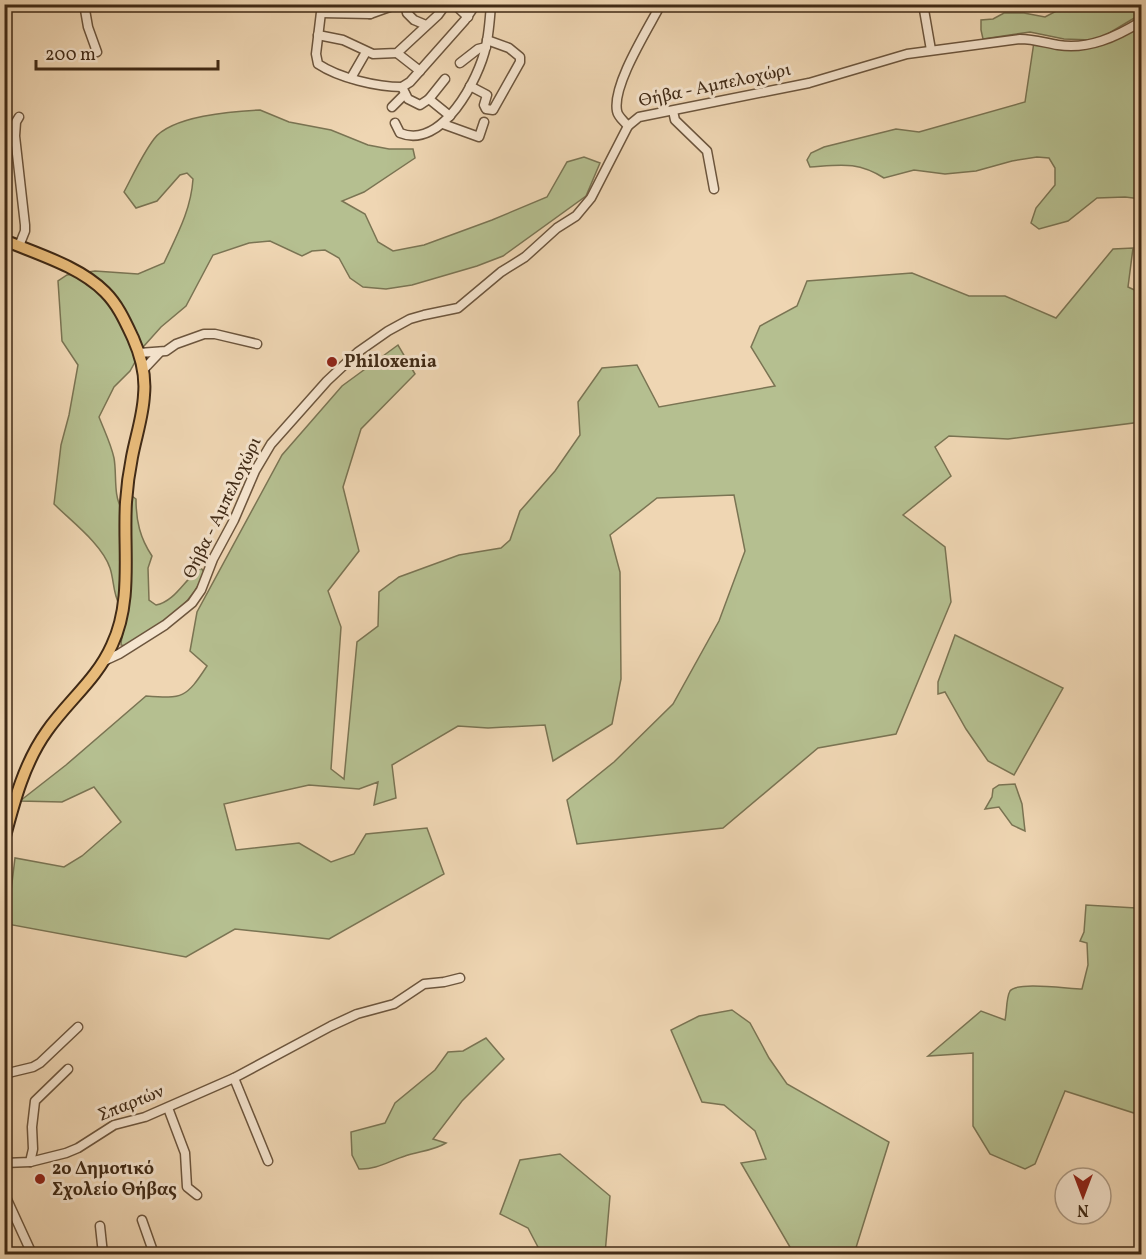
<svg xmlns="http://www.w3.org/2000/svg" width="1146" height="1259" font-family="Vollkorn,serif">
	<rect width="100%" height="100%" fill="#efd6b3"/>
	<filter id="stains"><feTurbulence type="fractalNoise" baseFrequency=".00333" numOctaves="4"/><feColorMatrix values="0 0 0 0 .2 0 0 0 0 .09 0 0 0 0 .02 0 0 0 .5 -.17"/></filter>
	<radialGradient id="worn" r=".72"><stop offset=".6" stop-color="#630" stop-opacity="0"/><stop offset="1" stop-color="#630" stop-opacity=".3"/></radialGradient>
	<g fill="#b5bf90" stroke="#7a7453" stroke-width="1.5">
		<polygon points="1068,5 1141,5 1141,14 1106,35 1092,40 1064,39 1030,32 983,39 981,30 981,20 993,19 1004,13 1024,13 1045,17"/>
		<path d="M1141,25v174l-16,-2 -28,1 -29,23 -29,8 -8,-6 5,-15 19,-23v-17l-6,-10 -12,-1 -25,4 -36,10 -31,3 -31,-4 -30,8c-27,-17 -44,-13 -74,-11l-3,-7 4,-7 13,-6 72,-18 23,3 106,-30 9,-60c49,14 65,5 107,-17z"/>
		<path d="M260,110l29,12 42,8 37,15 21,4h24l2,9 -51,34 -22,9 23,13 13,28 15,9 31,-6 68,-25 55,-23 20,-35 17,-5 16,6 -14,33 -83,60 -26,10 -65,19 -26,4 -23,-2 -13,-9 -11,-20 -14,-8 -13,1 -10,5 -32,-15 -21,2 -36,12 -27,51 -25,21 -17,19 -14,25 -16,16 -15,30c5,13 12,27 15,41 3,16 -1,38 8,51l-3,95c-6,-11 -5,-24 -9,-36 -8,-24 -39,-47 -56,-64l7,-59 8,-30 9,-50 -16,-24 -4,-60 9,-6 28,-4 43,3 26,-11c13,-28 27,-53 29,-84l-6,-6 -7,2 -23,26 -21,7 -12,-16c9,-17 18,-37 30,-53 17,-23 79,-28 106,-29z"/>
		<path d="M1133,248l-5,39 13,6v129l-133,17 -59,-3 -14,11 16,29 -48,39 42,32 6,55 -55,132 -78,14 -95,80 -146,16 -10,-44 47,-38 59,-58 46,-83 26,-70 -11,-56 -77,3 -47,37 10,37 1,107 -9,45 -59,37 -8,-36 -57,3 -30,-2 -66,39 4,33 -22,7 4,-23 -19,7 -50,-4 -85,19 12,46 63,-7 32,19 23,-8 12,-20 61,-6 17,46 -115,65 -94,-10 -49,28 -179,-33 8,-66 49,9 18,-11 39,-34 -27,-35 -32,15 -42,-1 46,-36 80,-69c37,3 40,2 61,-30l-17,-15 7,-39 85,-157 60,-69 56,-41 17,29 -54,55 -18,58 16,64 -31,40 13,36 -10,142 13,10 13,-137 21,-16 1,-34 20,-15 60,-22 42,-7 9,-8 10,-29 35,-40 25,-36 -2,-33 24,-34 35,-3 22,42 116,-21 -24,-39 9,-21 37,-20 10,-25 105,-8 57,23h36l51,22 57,-69z"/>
		<path d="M132,496l4,3c0,22 4,39 16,57l-4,12 1,32 7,5c20,-4 29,-27 45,-37l3,4c-11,36 -50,55 -79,74l-4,-1c0,-10 7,-28 8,-41 3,-36 0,-72 3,-108z"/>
		<polygon points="955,635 1063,688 1014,775 988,761 966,729 945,692 938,694 938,682"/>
		<polygon points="1015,784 1022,804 1025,831 1012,825 999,807 985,809 992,797 993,789 999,785"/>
		<path d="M1141,902l1,204 -5,8 -72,-23 -30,73 -10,5 -35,-15 -17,-28v-73l-45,3 53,-45 24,9c2,-8 1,-22 5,-29 7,-10 59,-2 72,-2l6,-24 -1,-22 -7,-2 4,-9 2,-27 50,3z"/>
		<polygon points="732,1010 750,1023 769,1058 787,1084 889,1142 854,1254 794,1254 741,1163 766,1159 755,1131 724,1105 702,1102 671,1030 699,1016"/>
		<path d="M486,1038l18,21 -42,42 -29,38 13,4c-13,8 -27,8 -41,13 -16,5 -29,14 -46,13l-7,-14 -1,-23 34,-9 10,-20 40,-33 13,-18 15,-1z"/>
		<polygon points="560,1154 610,1196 605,1254 549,1254 539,1249 528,1228 500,1214 520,1160"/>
	</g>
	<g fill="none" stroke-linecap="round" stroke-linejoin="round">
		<g stroke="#6c553d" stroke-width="11">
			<g id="minor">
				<polyline points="84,4 88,27 97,52"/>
				<path d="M322,4l-6,50 2,10c21,14 59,23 84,23l8,-5 55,-62 11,-16"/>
				<polyline points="366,4 370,14 398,4"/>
				<polyline points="405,4 407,13 414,20 426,25"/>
				<polyline points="454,4 468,17"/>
				<polyline points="923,4 931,50"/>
				<polyline points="322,13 370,14"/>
				<polyline points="318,35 343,40 373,54 397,53 438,15 446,4"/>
				<polyline points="397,53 420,71"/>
				<polyline points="460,63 478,49 486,47"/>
				<polyline points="351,78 366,52"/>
				<polyline points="470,86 487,95 484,105 486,109 493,110 520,62 520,57 509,48 487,40"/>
				<polyline points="402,87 408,99 420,105 429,99 445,79"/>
				<polyline points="429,99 450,116"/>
				<polyline points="392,107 405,94"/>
				<polyline points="673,111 675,120 707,151 714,189"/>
				<path d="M395,123l5,10c42,17 79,-54 86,-87 3,-13 4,-28 5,-42"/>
				<polyline points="443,124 479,137 484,122"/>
				<path d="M628,126c-4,-5 -10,-9 -11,-15 -5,-26 31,-82 44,-107"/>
				<polyline points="19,246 25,231 25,225 15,136 16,122 19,117"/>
				<polyline points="139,353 166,351 176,344 204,334 215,334 257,344"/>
				<polyline points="144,369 160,352"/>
				<path d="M106,660l13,-6 46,-29 27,-22 9,-13 12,-31 21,-39 21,-49 16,-27 56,-63 31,-29 30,-21 22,-12 14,-4 34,-7 43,-36 24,-15 32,-29 19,-12 15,-18 37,-72 11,-9 170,-34 98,-29 113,-15c14,0 25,4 38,6 30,5 58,-8 84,-24"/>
				<polyline points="4,806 14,805"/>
				<polyline points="4,1074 33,1067 40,1063 78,1027"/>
				<polyline points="168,1108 185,1153 187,1187 197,1195"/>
				<polyline points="268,1161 234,1078 331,1026 357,1014 394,1004 424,984 444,982 460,978"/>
				<polyline points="30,1162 33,1149 32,1127 35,1101 68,1069"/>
				<polyline points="4,1163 30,1162 66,1153 78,1148 114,1125 145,1117 234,1078"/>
				<polyline points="4,1193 32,1254"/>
				<polyline points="142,1220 154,1254"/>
				<polyline points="100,1226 103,1254"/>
			</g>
		</g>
		<g stroke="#402a16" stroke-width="14">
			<path id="major" d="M4,240c33,14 75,26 101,52 13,13 20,29 28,46 8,18 13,37 11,57 -1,21 -8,41 -12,62 -3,15 -5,30 -6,45 -3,47 7,99 -14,143 -15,34 -44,56 -65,86 -23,32 -33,71 -43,109"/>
		</g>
		<use href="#minor" stroke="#f5e4ce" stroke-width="8"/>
		<use href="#major" stroke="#e8bb7a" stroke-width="10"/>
	</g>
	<g fill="#8f2418" stroke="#f5e4ce" stroke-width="2">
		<circle cx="332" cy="362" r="6"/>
		<circle cx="40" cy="1179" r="6"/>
	</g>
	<g text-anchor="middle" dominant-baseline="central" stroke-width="6" stroke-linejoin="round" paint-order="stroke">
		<g font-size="18" fill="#402a16" stroke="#f5e4ce">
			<text transform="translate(715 86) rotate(-12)">Θήβα - Αμπελοχώρι</text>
			<text transform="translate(223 508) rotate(-64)">Θήβα - Αμπελοχώρι</text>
			<text transform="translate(131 1104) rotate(-22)">Σπαρτών</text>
		</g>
		<g font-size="18" font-weight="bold" fill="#402a16" stroke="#f5e4ce" text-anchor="start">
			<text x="344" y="362">Philoxenia</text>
			<text x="52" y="1169">2ο Δημοτικό<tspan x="52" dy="21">Σχολείο Θήβας</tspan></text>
		</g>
	</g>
	<rect width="1146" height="1259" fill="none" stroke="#efd6b3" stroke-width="24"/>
	<rect x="6" y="6" width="1134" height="1247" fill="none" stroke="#402a16" stroke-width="3"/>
	<rect x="12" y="12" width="1122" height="1235" fill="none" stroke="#402a16" stroke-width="1.5"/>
	<g transform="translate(1083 1196) rotate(180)"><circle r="28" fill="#f5e4ce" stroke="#ad9a84" stroke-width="1.5"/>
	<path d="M0-4.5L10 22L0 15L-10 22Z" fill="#8f2418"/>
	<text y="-9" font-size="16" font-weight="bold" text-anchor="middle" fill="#402a16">N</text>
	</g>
	<path d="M36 60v9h182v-9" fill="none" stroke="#402a16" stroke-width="3"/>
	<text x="45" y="60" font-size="18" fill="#402a16" stroke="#f5e4ce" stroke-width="4.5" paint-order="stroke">200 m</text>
	<rect width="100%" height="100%" filter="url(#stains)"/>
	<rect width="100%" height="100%" fill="url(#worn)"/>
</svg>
